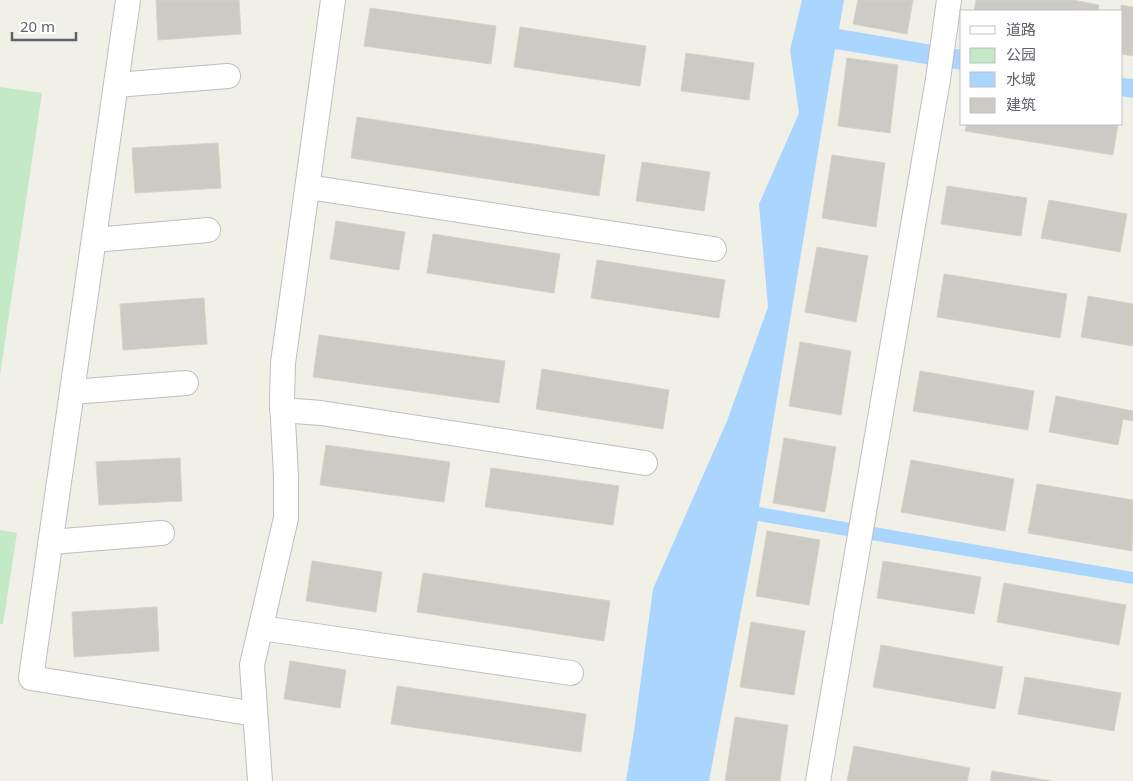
<svg xmlns="http://www.w3.org/2000/svg" width="1133" height="781" font-family="'Noto Sans','Noto Sans SC',sans-serif">
	<rect width="100%" height="100%" fill="#f1f0e7"/>
	<g fill="#c3e9c6">
		<polygon points="0,87 42,93 0,375"/>
		<polygon points="0,530 17,533 3,624 0,624"/>
	</g>
	<g fill="#aad5ff">
		<polygon points="802,0 844,0 839,29 962,50 962,70 835,49 759,507 1133,572 1133,584 758,521 709,781 626,781 634,731 653,589 727,421 768,307 759,204 799,113 790,50"/>
		<polygon points="1122,78 1133,79 1133,98 1122,96"/>
	</g>
	<g fill="#cccac4" stroke="#d6d2c5">
		<polygon points="156,0 239,0 241,34 158,40"/>
		<polygon points="858,0 913,0 907,34 853,24"/>
		<polygon points="976,0 1073,0 1099,5 1098,11 974,11"/>
		<polygon points="1121,5 1133,7 1133,56 1122,54"/>
		<polygon points="370,8 496,26 491,64 364,46"/>
		<polygon points="520,27 646,46 640,86 514,67"/>
		<polygon points="686,53 754,63 749,100 681,91"/>
		<polygon points="847,58 898,65 890,133 838,126"/>
		<polygon points="357,117 605,155 599,196 351,158"/>
		<polygon points="967,124 1118,124 1113,155 965,131"/>
		<polygon points="218,143 221,188 135,193 132,148"/>
		<polygon points="832,155 885,163 876,227 822,218"/>
		<polygon points="642,162 710,172 704,211 636,201"/>
		<polygon points="947,186 1027,198 1021,236 941,224"/>
		<polygon points="1049,200 1127,214 1120,252 1041,238"/>
		<polygon points="336,221 405,232 399,270 330,259"/>
		<polygon points="433,234 560,254 554,293 427,273"/>
		<polygon points="817,247 868,256 856,322 805,312"/>
		<polygon points="597,260 725,280 719,318 591,298"/>
		<polygon points="944,274 1067,294 1060,338 937,317"/>
		<polygon points="1088,296 1133,304 1133,346 1081,337"/>
		<polygon points="204,298 207,344 123,350 120,304"/>
		<polygon points="319,335 505,361 499,403 313,377"/>
		<polygon points="800,342 851,351 841,415 789,406"/>
		<polygon points="542,369 669,390 663,429 536,409"/>
		<polygon points="920,371 1034,391 1028,430 913,411"/>
		<polygon points="1056,396 1133,411 1133,421 1123,419 1118,445 1049,432"/>
		<polygon points="784,438 836,447 825,512 773,503"/>
		<polygon points="326,445 450,462 444,502 320,485"/>
		<polygon points="180,458 182,501 99,505 96,462"/>
		<polygon points="911,460 1014,479 1005,531 901,512"/>
		<polygon points="491,468 619,486 613,525 485,507"/>
		<polygon points="1037,484 1133,500 1132,551 1028,533"/>
		<polygon points="767,531 820,540 809,605 756,596"/>
		<polygon points="312,561 382,572 376,612 306,601"/>
		<polygon points="883,561 981,577 974,614 877,598"/>
		<polygon points="423,573 610,601 604,641 417,612"/>
		<polygon points="1004,583 1126,605 1119,645 997,622"/>
		<polygon points="157,607 159,651 74,657 72,612"/>
		<polygon points="751,622 805,631 794,695 740,687"/>
		<polygon points="881,645 1003,667 995,709 873,687"/>
		<polygon points="290,661 346,670 340,708 284,699"/>
		<polygon points="1025,677 1121,693 1114,731 1018,714"/>
		<polygon points="397,686 586,714 581,752 391,724"/>
		<polygon points="735,717 788,725 780,781 725,781"/>
		<polygon points="854,746 970,768 967,781 847,781"/>
		<polygon points="992,771 1052,781 990,781"/>
	</g>
	<g fill="none" stroke-linecap="round" stroke-linejoin="round">
		<g stroke="#bcbec3" stroke-width="26">
			<g id="minor">
				<polyline points="128,0 31,678 255,714"/>
				<polyline points="116,85 228,76"/>
				<polyline points="308,187 714,249"/>
				<polyline points="94,240 208,230"/>
				<polyline points="72,392 186,383"/>
				<polyline points="282,410 321,413 645,463"/>
				<polyline points="51,542 162,533"/>
				<polyline points="261,628 571,673"/>
				<polyline points="260,781 252,665 286,518 286,477 282,400 283,363 333,0"/>
				<polyline points="818,781 938,79 949,0"/>
			</g>
		</g>
		<use href="#minor" stroke="#fff" stroke-width="24"/>
	</g>
	<rect x="960" y="10" width="162" height="115" fill="#ffffff" stroke="#bfc0c3"/>
	<rect x="970" y="26" width="25" height="8" fill="#ffffff" stroke="#bfc0c3"/>
	<text x="1006" y="35" font-size="15" fill="#5f6268">道路</text>
	<rect x="970" y="48" width="25" height="15" fill="#c3e9c6" stroke="#bfc0c3"/>
	<text x="1006" y="60" font-size="15" fill="#5f6268">公园</text>
	<rect x="970" y="72" width="25" height="15" fill="#aad5ff" stroke="#bfc0c3"/>
	<text x="1006" y="85" font-size="15" fill="#5f6268">水域</text>
	<rect x="970" y="98" width="25" height="15" fill="#cccac4" stroke="#bfc0c3"/>
	<text x="1006" y="110" font-size="15" fill="#5f6268">建筑</text>
	<path d="M12 32v8h64v-8" fill="none" stroke="#5f6268" stroke-width="2.5"/>
	<text x="20" y="32" font-size="15" fill="#5f6268" stroke="#ffffff" stroke-width="4" paint-order="stroke">20 m</text>
</svg>
